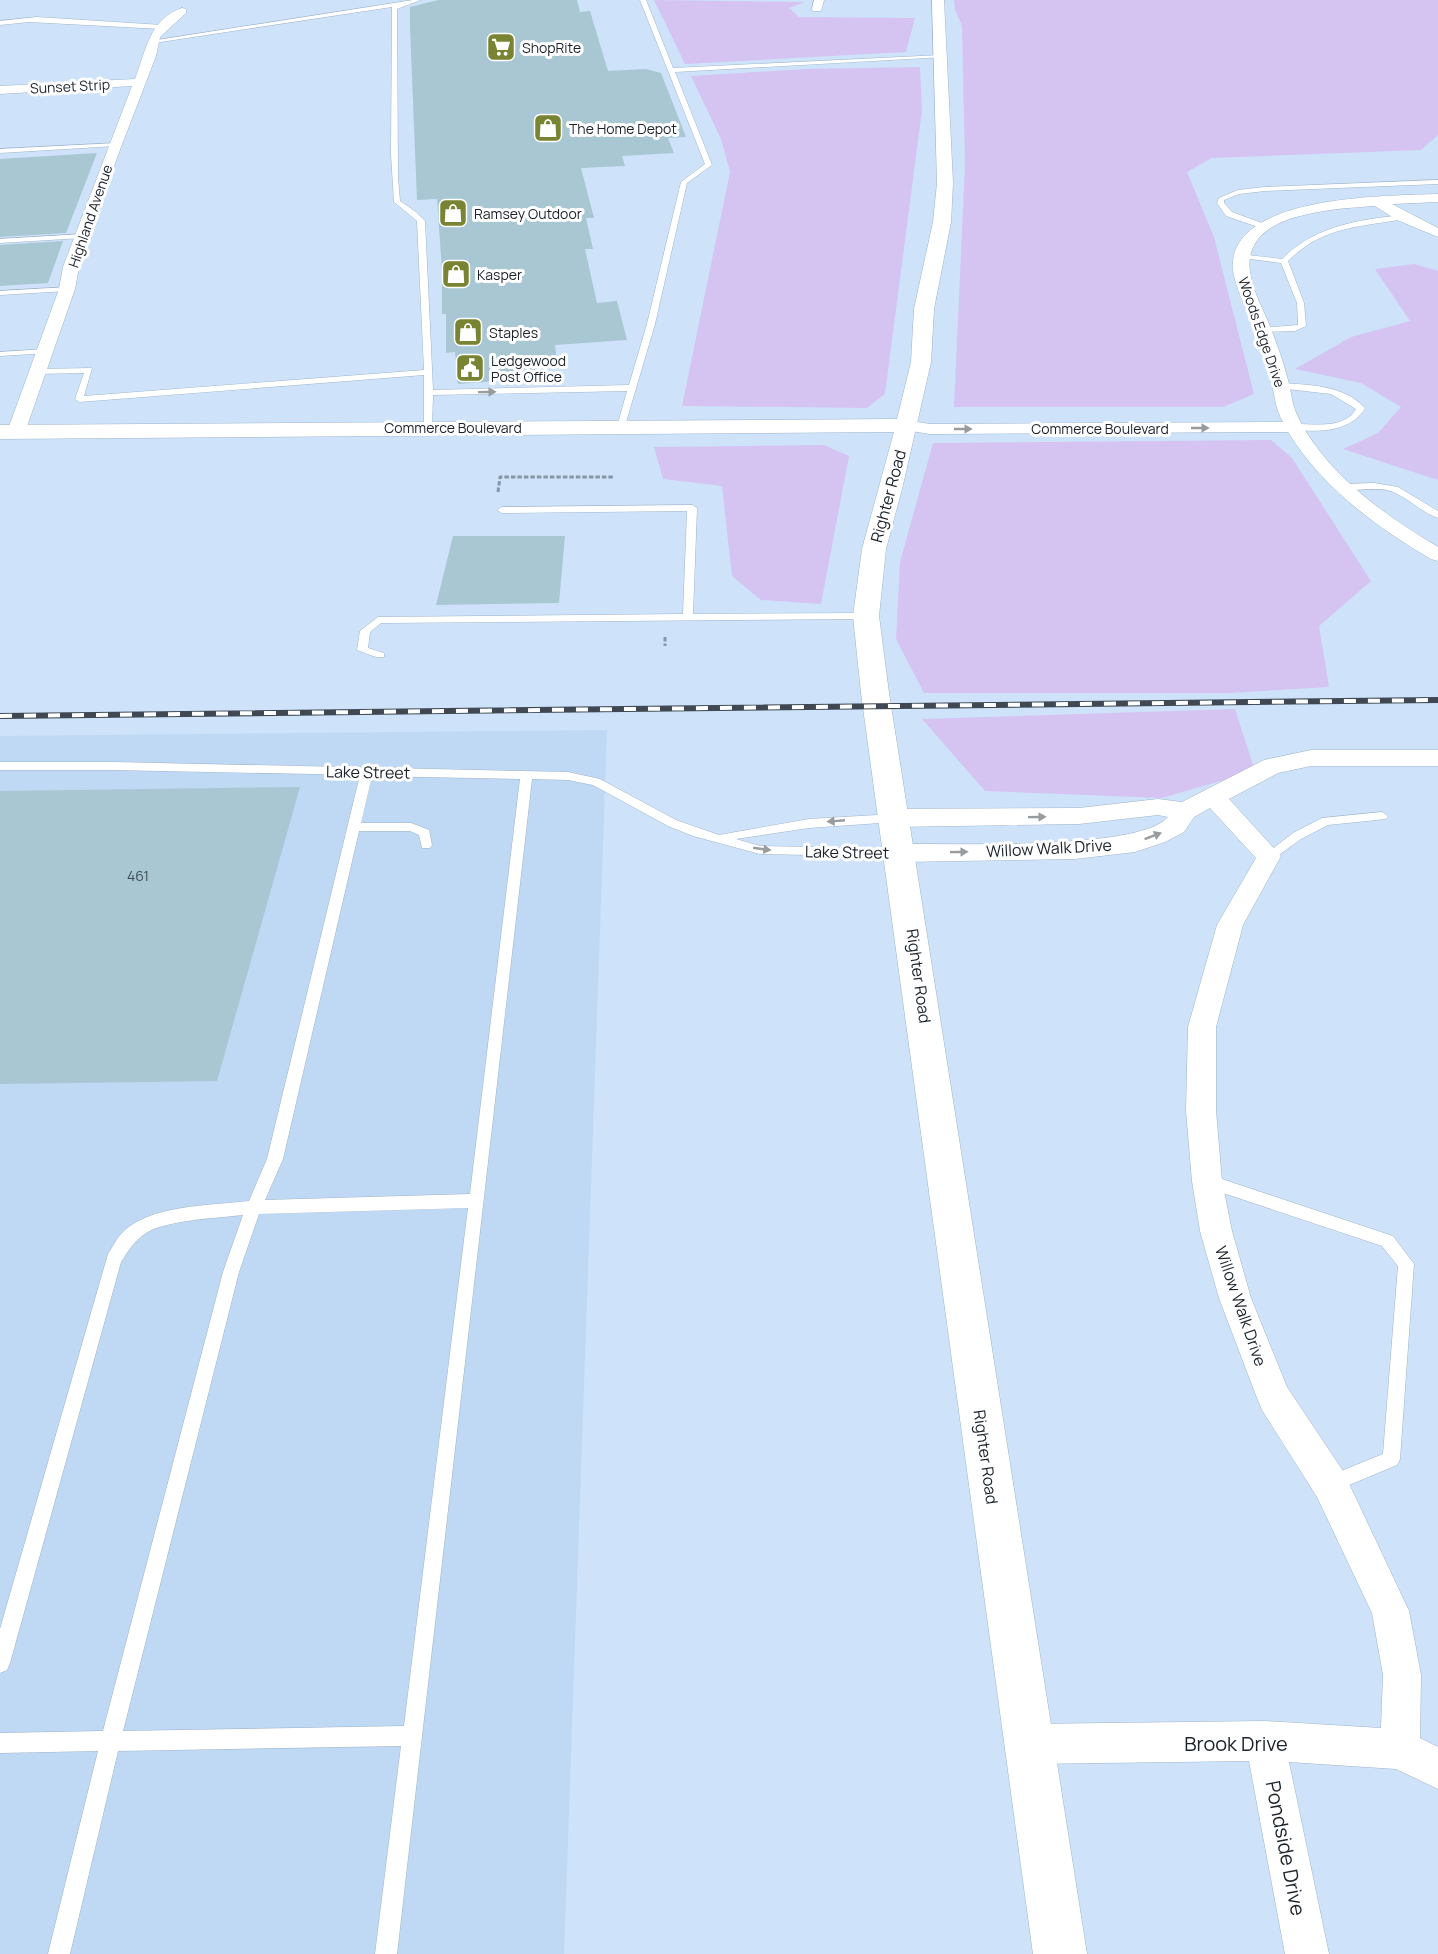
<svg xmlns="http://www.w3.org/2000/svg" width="1438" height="1954" font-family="Manrope,sans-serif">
	<rect width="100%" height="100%" fill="#cee3f9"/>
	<polygon fill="#bfd8f4" points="607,730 564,1954 0,1954 0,736"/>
	<g fill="#d5c3f2">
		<polygon points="654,0 805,2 789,8 799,17 915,18 906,52 685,64"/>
		<polygon points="954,0 1438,0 1438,135 1421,150 1212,158 1187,172 1214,237 1254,394 1223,407 954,407 965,165 962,26 955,10"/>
		<polygon points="920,67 922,110 885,394 867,408 682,406 730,172 721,139 691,76 805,69"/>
		<polygon points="1414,264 1438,271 1438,480 1343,449 1378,433 1401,407 1361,383 1295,369 1351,337 1410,321 1375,269"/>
		<polygon points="1271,440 1292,458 1371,581 1319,626 1329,687 1230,693 924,693 896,639 900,562 933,443"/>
		<polygon points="824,445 849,456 821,604 761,600 732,576 722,486 663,479 654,447"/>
		<polygon points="1235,709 1255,771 1162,798 985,791 922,719"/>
	</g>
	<g fill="#a8c7d3">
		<polygon points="438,0 577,0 580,12 590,11 608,71 646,69 661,73 686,137 668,138 674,153 622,156 625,166 581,168 594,218 586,218 593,249 585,249 597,303 617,301 627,340 555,345 557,361 536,363 538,378 458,384 455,352 446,353 446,314 442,314 442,270 437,199 417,200 410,28 410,7"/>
		<polygon points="97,153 66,233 0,237 0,159"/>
		<polygon points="63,241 48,283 0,286 0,245"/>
		<polygon points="453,536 565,536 559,603 436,605"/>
		<polygon points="300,787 217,1081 0,1084 0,791"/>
	</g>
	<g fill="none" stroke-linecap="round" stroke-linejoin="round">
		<g stroke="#a0b4c9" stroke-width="1">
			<g id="service">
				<polygon points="413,0 421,0 397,9 398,178 400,201 416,212 425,221 433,390 629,385 647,324 681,182 705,164 640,0 646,0 673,68 941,55 944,57 675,72 712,165 687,183 655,324 624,429 617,427 627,391 433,395 432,427 428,430 424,427 424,375 79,402 75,399 84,373 36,374 35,372 39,369 92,368 84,396 424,370 417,221 394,202 391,154 392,7 154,43 151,41"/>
				<polygon points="37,17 162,25 165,27 162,29 29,22 0,25 0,21"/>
				<polygon points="118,143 116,146 0,153 0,149"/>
				<polygon points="1438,180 1438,184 1265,191 1239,194 1224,200 1224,203 1232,212 1267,225 1267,229 1264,229 1226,216 1217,203 1219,198 1238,190 1265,187"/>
				<path d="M1402,215l4,2 -1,2c-46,8 -82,7 -117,42l16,42 2,23 -11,5 -36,1 -1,-2 4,-2 36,-3 -1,-22 -16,-40 -39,-5h-3v-4l43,5c33,-33 75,-39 120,-44z"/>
				<polygon points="85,234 86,236 82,238 0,243 0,239"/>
				<polygon points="70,287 71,289 67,291 0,295 0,291"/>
				<polygon points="47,349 50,349 50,353 0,356 0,352"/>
				<path d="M1281,383c29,2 63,2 84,25 -13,24 -49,25 -73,21l-1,-2 4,-3c20,0 50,5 61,-15l-25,-15 -53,-6v-4z"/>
				<path d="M1374,483l24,4 40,24v7c-18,-6 -32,-23 -51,-28 -13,-3 -38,3 -47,-3l5,-3z"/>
				<polygon points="692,505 697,508 693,614 866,613 871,616 866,619 381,623 370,632 368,648 384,653 384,657 376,657 357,650 360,631 378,617 683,614 687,511 502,513 497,510 502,507"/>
				<path d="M0,762h113l455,10 32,7 76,41 43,15 90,-16 85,-5 6,4 -6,4 -85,6 -73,11 24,7 141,3 6,4 -6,4 -141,-3 -67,-18 -25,-10 -75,-41 -25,-5 -36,-1 -135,1175h-22l26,-208 -283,5 -48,203h-22l50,-203 -98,2v-20l103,-2 120,-459 20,-57c-25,3 -77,5 -97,18 -11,7 -18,18 -25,29l-111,401 -3,7 -7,3v-44l108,-375c4,-6 8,-14 13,-20 28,-30 89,-28 128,-33l18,-42 93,-384 -247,-5h-113zM372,776l148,3 -50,415 -205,6 18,-41 76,-328h51l9,4 3,13h8l2,-3 -3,-15 -18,-7h-50zM468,1208l-64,518 -281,5 116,-459 20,-58z"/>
				<polygon points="1382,812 1388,816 1386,819 1328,825 1301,839 1273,859 1269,860 1263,856 1293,833 1322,818"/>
				<polygon points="1207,1174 1393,1236 1414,1264 1400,1459 1397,1465 1330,1493 1324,1490 1321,1484 1324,1478 1383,1454 1398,1266 1382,1246 1202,1186 1199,1181 1202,1176"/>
			</g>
		</g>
		<g stroke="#a0b4c9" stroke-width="1">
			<g id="minor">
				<polygon points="814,0 824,0 821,11 813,11 812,9"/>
				<path d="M182,8l4,1v4l-26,24 -4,19 -38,99 -39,112 -4,22 -50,143 -3,4h-12l-3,-4 52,-143 4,-22 69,-181 -132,8v-8l135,-7c11,-28 14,-60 47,-71z"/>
				<path d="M1438,194v8l-46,2 46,24v9l-41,-17 -22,-14c-32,2 -101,6 -119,36 -17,26 3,57 13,82 7,18 14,36 19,56 3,11 4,24 9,35 27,57 87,100 141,132v14l-7,-2c-55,-32 -109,-72 -143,-127l-358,2 -31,-5 -3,-4 3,-4 6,-1 25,4 353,-2c-8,-14 -9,-29 -12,-44 -4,-13 -8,-27 -13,-39 -6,-19 -23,-51 -25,-69 -7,-76 157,-74 205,-76z"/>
				<path d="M1311,750h127v16h-127l-33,7 -49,26 52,57 -38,69 -27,102v84l6,70 10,50 19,67 36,89 56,84 66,140 12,64 -1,63 18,9v42l-42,-20 -107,-7 40,192h-44l-36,-193 -220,3 -14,-6 -6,-14 6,-14 14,-6 236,-3 116,7 2,-53 -11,-62 -55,-116 -55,-87 -5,-12 -38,-100 -19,-67 -8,-50 -6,-70 2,-84 29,-102 39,-67 -46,-50 -16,9 -10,15 -19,10 -30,10 -60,7 -174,3 -9,-3 -3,-6 3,-6 9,-3c50,-1 238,7 267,-27l-10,-2 -79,9 -185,3 -9,-3 -3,-6 3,-6 9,-3 185,-1 79,-9 24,3 82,-42z"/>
			</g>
		</g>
		<g stroke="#a0b4c9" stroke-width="1">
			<polygon id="tertiary" points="932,0 944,0 953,183 951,222 934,309 931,362 903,485 886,549 879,616 889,693 1087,1954 1033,1954 861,693 853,616 862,549 894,432 0,439 0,425 897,419 911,362 914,309 933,222 937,183"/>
		</g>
		<g stroke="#8796a7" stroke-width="3" stroke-dasharray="4.5 2" stroke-linecap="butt">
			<polyline points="498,492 500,477 613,477"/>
			<polyline points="665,637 665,646"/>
		</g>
		<use href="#service" fill="#fff" fill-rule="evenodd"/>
		<use href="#minor" fill="#fff" fill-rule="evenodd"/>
		<use href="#tertiary" fill="#fff" fill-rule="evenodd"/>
		<g stroke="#3f4853" stroke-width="6">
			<polyline id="rail" points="0,716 1438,700"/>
		</g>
		<use href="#rail" stroke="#fff" stroke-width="4" stroke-dasharray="12" stroke-linecap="butt"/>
	</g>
	<defs><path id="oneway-solid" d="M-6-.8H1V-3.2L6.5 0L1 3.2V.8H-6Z" transform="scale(1.5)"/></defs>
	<g fill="#989c9f">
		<use href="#oneway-solid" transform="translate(487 392) rotate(-1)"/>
		<use href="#oneway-solid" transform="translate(1200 428)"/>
		<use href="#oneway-solid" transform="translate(963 429)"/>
		<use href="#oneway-solid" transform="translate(1037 817) rotate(-1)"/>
		<use href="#oneway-solid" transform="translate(836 821) rotate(175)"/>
		<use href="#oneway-solid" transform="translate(1153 836) rotate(-21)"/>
		<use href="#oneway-solid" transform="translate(762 849) rotate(8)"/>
		<use href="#oneway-solid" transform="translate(959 852) rotate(-1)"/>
	</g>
	<defs>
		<g id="supermarket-square" transform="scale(1.5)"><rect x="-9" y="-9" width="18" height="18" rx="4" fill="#788431" stroke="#fff"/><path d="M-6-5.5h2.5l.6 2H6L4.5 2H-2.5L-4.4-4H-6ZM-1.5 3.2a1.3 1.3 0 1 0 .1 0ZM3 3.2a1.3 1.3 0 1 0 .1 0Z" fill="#fff"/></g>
		<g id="shop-square" transform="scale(1.5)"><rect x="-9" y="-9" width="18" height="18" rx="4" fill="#788431" stroke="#fff"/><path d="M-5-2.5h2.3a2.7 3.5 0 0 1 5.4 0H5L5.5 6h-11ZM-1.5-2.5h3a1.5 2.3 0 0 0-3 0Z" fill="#fff"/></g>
		<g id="civic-square" transform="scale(1.5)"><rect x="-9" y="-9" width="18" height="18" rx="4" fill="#788431" stroke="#fff"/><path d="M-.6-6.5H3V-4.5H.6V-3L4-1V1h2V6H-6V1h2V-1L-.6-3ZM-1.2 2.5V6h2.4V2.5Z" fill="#fff"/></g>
	</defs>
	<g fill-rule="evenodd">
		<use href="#supermarket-square" x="501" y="47"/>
		<use href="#shop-square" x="548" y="128"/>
		<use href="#shop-square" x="453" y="213"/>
		<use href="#shop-square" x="456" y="274"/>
		<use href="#shop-square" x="468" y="332"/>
		<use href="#civic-square" x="470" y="368"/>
	</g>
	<g text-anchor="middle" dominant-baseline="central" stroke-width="6" stroke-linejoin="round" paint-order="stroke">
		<g font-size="14" fill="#1b222a" stroke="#fff" text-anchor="start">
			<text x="522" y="47">ShopRite</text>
			<text x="569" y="128">The Home Depot</text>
			<text x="474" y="213">Ramsey Outdoor</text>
			<text x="477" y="274">Kasper</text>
			<text x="489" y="332">Staples</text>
			<text x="491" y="360">Ledgewood<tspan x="491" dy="16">Post Office</tspan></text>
		</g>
		<g font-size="14" fill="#1b222a" stroke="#fff">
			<text transform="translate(70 86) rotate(-3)">Sunset Strip</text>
			<text transform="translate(90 216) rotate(-71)">Highland Avenue</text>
			<text transform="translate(1262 332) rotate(71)">Woods Edge Drive</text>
			<text x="453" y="427">Commerce Boulevard</text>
			<text x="1100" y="428">Commerce Boulevard</text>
		</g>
		<g font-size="14" fill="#3e4b54">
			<text x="138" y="875">461</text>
		</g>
		<g font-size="16" fill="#1b222a" stroke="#fff">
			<text transform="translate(888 496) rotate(-75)">Righter Road</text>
			<text transform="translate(368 772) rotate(1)">Lake Street</text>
			<text transform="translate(1049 848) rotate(-3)">Willow Walk Drive</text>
			<text transform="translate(847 852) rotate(1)">Lake Street</text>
			<text transform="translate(919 976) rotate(82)">Righter Road</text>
			<text transform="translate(1241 1306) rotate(71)">Willow Walk Drive</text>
			<text transform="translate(986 1457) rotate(82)">Righter Road</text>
		</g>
		<g font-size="20" fill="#1b222a" stroke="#fff">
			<text x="1236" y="1743">Brook Drive</text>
			<text transform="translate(1286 1848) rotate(79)">Pondside Drive</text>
		</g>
	</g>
</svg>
